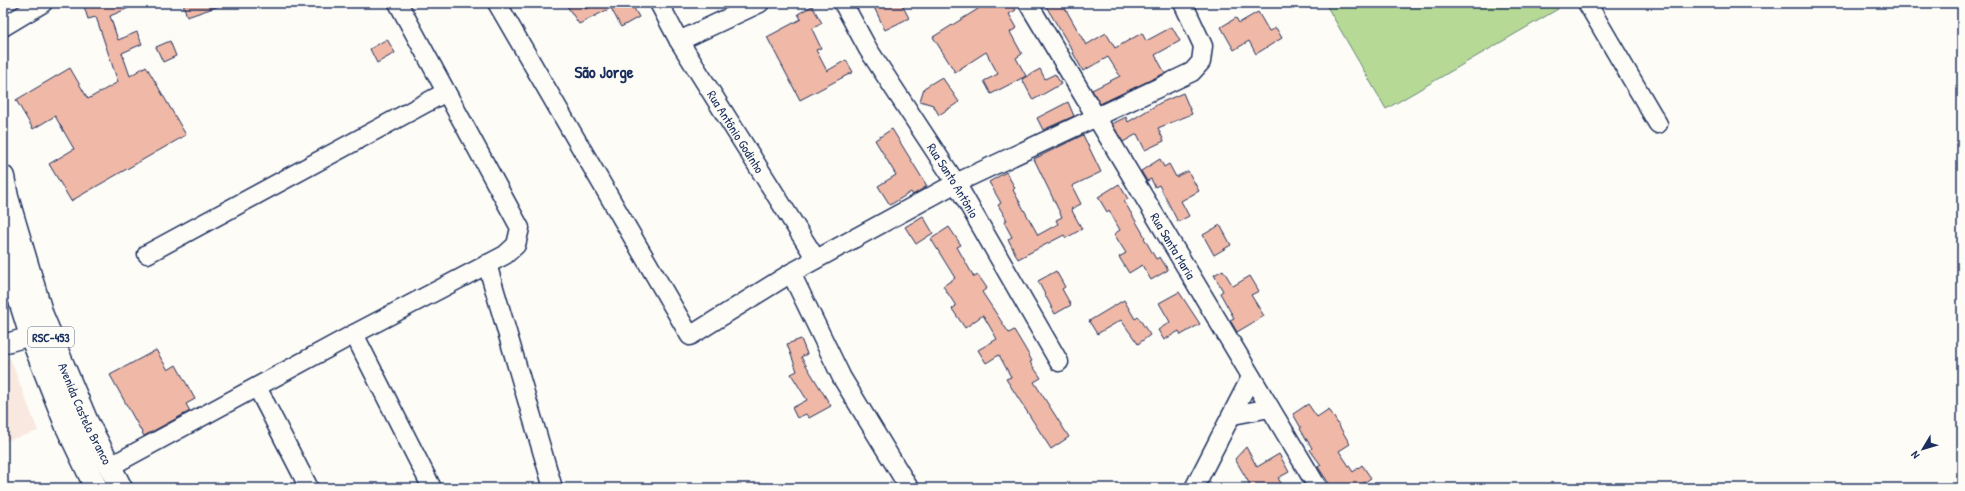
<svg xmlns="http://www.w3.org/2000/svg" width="1965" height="491" font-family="'Patrick Hand',sans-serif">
	<rect width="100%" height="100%" fill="#fdfcf7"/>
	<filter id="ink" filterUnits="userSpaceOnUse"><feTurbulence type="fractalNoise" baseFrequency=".025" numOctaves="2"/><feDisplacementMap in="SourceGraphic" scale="8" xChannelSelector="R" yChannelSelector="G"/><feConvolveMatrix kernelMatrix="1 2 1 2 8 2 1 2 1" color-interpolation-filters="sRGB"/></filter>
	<g filter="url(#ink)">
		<polygon fill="#f9e8df" points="10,358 38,431 3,442 3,360"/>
		<polygon fill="#b6da95" stroke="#68847a" points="1325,3 1555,3 1558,9 1386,109"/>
		<g fill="#f0b8a6" stroke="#1b2f5e">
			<polygon points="83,3 140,3 110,16 118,40 137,32 142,44 122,53 130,76 146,66 186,135 71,201 49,164 74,149 55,116 33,129 16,100 70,68 88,99 118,82 96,17 88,19"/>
			<polygon points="183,3 222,3 222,5 187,17"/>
			<polygon points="565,3 594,3 585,9 597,3 631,3 639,17 621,27 611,8 579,24"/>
			<polygon points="872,3 901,3 909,18 885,30"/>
			<polygon points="974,3 1011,3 1016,10 1009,14 1017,28 1010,32 1022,54 1016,58 1026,76 991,94 984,81 998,74 986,52 955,72 933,37 978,9"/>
			<polygon points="1044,3 1073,3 1065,8 1086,45 1106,33 1115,48 1142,33 1146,41 1172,27 1180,41 1155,55 1165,73 1100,104 1092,90 1120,76 1108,57 1083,71 1073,53 1074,53"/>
			<polygon points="812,6 822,23 812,29 821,48 816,50 827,71 846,60 853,72 800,100 767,37 801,19 798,14"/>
			<polygon points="1258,12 1269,31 1276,28 1282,38 1256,54 1249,41 1234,50 1221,27 1236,18 1239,23"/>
			<polygon points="387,39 395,53 377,63 370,49"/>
			<polygon points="170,41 176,56 163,62 156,47"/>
			<polygon points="1040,69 1045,79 1055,74 1061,84 1033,100 1022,79"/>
			<polygon points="942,77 959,102 939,115 933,105 920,101 924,88"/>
			<polygon points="1183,93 1192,114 1158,128 1164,141 1145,150 1137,134 1123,142 1112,124 1126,117 1128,122 1160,103"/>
			<polygon points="1068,102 1074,116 1043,130 1037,118"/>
			<polygon points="892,129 927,186 913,195 911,192 890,205 878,186 896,175 875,140"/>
			<polygon points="1083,135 1101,172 1072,186 1081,204 1071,209 1082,229 1066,238 1064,235 1018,259 1008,239 1012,237 1004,222 1007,220 998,205 1001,203 989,182 1006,172 1015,188 1013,190 1038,235 1058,224 1056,220 1062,217 1034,159"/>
			<polygon points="1160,159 1164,167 1169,164 1176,177 1188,171 1199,191 1181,201 1189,216 1178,222 1159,185 1155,187 1151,179 1147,181 1141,171"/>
			<polygon points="1119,184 1128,199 1124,201 1145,237 1144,238 1156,259 1160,257 1168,270 1151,280 1142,265 1129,273 1119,257 1126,253 1114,234 1120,230 1109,210 1107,212 1098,197"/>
			<polygon points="923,216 933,233 916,244 905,227"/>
			<polygon points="1220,225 1231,245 1214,255 1203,235"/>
			<polygon points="949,227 961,245 957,247 974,277 978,275 987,288 982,292 1009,333 1014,330 1026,350 1032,361 1030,362 1041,378 1034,382 1069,437 1051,449 1006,379 1011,377 999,355 986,363 978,350 997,339 983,315 965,328 952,309 956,306 943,286 955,278 931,239"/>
			<polygon points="1223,270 1233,286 1250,276 1259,291 1251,295 1264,316 1237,332 1230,320 1234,318 1220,293 1223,291 1214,275"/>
			<polygon points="1056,271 1065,287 1062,289 1071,305 1055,314 1038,281"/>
			<polygon points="1179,292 1200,324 1181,335 1179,331 1164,340 1158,330 1170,322 1159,303"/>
			<polygon points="1124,300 1135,319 1138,317 1150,335 1138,344 1121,320 1097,334 1089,321"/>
			<polygon points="801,339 807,354 801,357 831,406 809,418 806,414 797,418 792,408 807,400 791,374 797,371 787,344"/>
			<polygon points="156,350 168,370 176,365 195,399 186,404 190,411 144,436 110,375"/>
			<polygon points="1308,404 1317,417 1329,409 1350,444 1339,451 1353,472 1362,465 1371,478 1356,488 1332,488 1318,467 1321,465 1310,450 1312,448 1300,429 1301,428 1293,414"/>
			<polygon points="1246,447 1257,467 1279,454 1289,472 1278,478 1284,488 1252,488 1235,459"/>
		</g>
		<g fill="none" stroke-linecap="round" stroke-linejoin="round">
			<g stroke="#1b2f5e" stroke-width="21">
				<g id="minor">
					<polyline points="497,3 690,336 791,273 956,183 1192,72 1201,62 1203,46 1183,3"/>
					<path id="s1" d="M659,3l20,38 137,218"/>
					<path id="s2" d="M843,3l25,46 88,134 103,179"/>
					<path id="s3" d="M1028,3l290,485"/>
					<polyline points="1587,3 1658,124"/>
					<polyline points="3,27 43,3"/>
					<polyline points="679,41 760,3"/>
					<polyline points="147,254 446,92"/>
					<polyline points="487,264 553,488"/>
					<polyline points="791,273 842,378 909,488"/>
					<polyline points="354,334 432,488"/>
					<polyline points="3,344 31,336"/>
					<polyline points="257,387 309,488"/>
					<polyline points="1233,415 1270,408"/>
					<polyline points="109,467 354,334 505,255 516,245 520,228 398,3"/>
					<polyline points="1194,488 1251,377"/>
				</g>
			</g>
			<g stroke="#1b2f5e" stroke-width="25">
				<g id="major">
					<path id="s4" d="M3,177l4,20 35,118 45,107 34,66"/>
					<polyline points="3,246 31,336 67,427 96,488"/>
				</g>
			</g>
			<use href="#minor" stroke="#fdfcf7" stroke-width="18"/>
			<use href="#major" stroke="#fdfcf7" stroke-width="22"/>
		</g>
	</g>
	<g text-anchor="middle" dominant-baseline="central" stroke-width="4" stroke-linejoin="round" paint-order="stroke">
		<rect fill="#fdfcf7" stroke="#5f6c8c" stroke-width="1" x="28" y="327" width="46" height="20" rx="3"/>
		<g font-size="12" font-weight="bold" fill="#1b2f5e">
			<text x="51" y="337">RSC-453</text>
		</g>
		<g font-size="13" fill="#1b2f5e" stroke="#fdfcf7">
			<text stroke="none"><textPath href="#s1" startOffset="150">Rua Antônio Godinho</textPath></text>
			<text stroke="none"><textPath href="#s2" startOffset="209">Rua Santo Antônio</textPath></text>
			<text stroke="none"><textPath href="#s3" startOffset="283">Rua Santa Maria</textPath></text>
			<text stroke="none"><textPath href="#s4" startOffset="251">Avenida Castelo Branco</textPath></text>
		</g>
		<g font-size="17" font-weight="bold" fill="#1b2f5e" stroke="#fdfcf7">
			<text x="604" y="71">São Jorge</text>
		</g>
	</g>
	<rect width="1965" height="491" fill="none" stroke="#fdfcf7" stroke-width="16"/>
	<rect x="8" y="8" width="1949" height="475" fill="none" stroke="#1b2f5e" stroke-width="1.5" filter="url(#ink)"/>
	<g transform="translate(1923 449) rotate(232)" stroke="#fdfcf7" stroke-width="3" paint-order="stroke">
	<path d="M0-3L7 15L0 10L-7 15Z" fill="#1b2f5e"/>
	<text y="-6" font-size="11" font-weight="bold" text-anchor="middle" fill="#1b2f5e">N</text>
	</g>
</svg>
